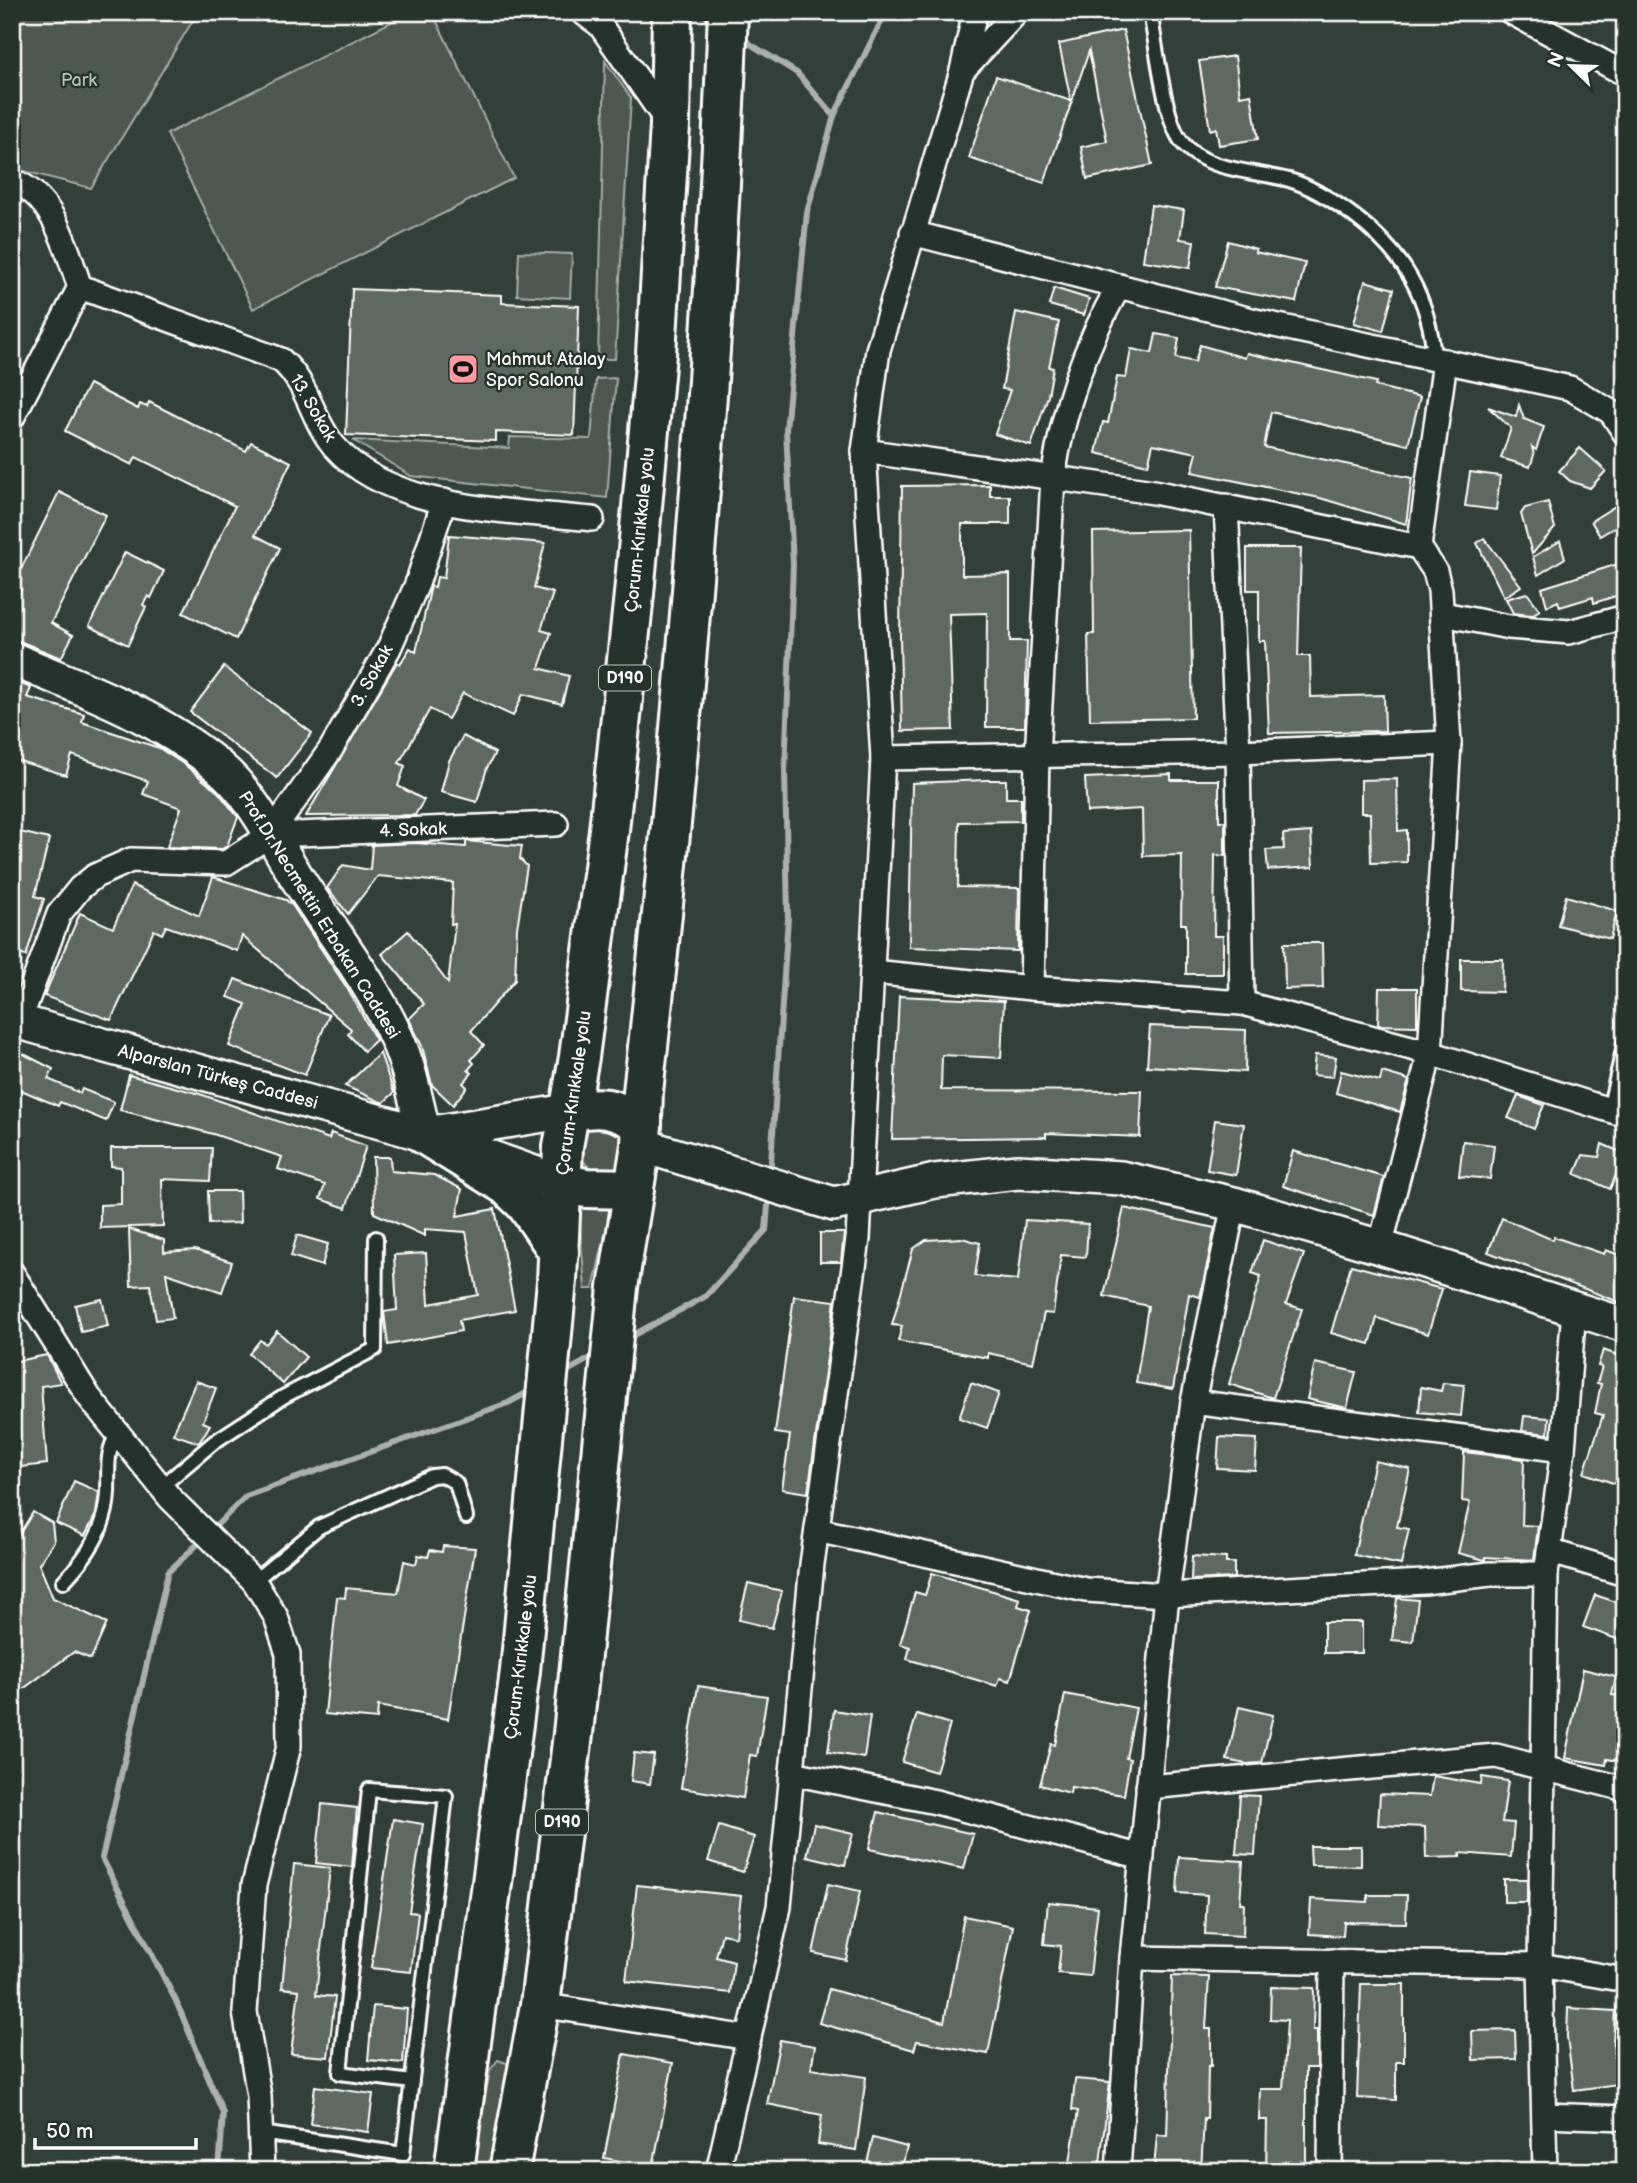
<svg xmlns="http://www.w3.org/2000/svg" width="1637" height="2183" font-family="'Balsamiq Sans',sans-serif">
	<rect width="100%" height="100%" fill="#333f3a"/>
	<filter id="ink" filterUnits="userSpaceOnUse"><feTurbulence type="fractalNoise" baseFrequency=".0143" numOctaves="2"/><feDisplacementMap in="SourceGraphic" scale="14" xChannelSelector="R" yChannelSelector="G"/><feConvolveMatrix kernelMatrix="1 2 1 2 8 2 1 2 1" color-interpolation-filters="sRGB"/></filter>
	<g filter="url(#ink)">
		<g fill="#4d5853" stroke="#a6aca9" stroke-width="2">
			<polygon points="12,12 198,12 91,188 12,168"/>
			<polygon points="411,12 432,12 514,178 253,309 167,134"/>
			<polygon points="605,61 631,98 615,359 598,359"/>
			<polygon points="519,252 572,254 570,298 517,295"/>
			<polygon points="616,378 607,498 411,476 353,440 509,448 510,437 591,439 596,379"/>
			<path d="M598,1121l28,15 -7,30c-16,10 -31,5 -40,-11l4,-25z"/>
			<polygon points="578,1200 612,1203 593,1289 585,1289"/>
			<polygon points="498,2060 512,2065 496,2171 472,2171 490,2070"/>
		</g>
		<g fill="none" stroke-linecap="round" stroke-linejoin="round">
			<g stroke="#abb0ae" stroke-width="6">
				<polyline points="699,12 715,22"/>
				<polyline points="739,37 797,73 834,116"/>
				<polyline points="770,1176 788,918 785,771 793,565 786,430 807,212 834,116 886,12"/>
				<polyline points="626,1339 706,1296 766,1230 769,1193"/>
				<polyline points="562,1374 598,1354"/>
				<polyline points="211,1531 246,1496 508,1403 534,1389"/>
				<polyline points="203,1539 168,1572 102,1858 176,2001 223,2113 219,2171"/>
			</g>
		</g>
		<g fill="#5f6964" stroke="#fff" stroke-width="2">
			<polygon points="1123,30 1152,165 1087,179 1081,147 1107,141 1089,51 1044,183 969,158 996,76 1071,101 1059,44"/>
			<polygon points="1235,56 1240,96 1251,94 1258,139 1219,145 1216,128 1210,130 1199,61"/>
			<polygon points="1151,205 1184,210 1180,239 1194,241 1190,268 1143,261"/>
			<polygon points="1228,241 1256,249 1255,252 1305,263 1296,302 1215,287"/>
			<polygon points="1365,281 1394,289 1383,331 1354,323"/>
			<polygon points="1054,288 1089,299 1084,315 1049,305"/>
			<polygon points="352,289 502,295 502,303 579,306 574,435 496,432 496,441 346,435"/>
			<polygon points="1016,312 1059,322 1049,367 1053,368 1048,396 1031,446 995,434 1010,390 1002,389"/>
			<polygon points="1156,334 1179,338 1176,358 1195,362 1200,345 1245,358 1247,353 1376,382 1375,386 1420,397 1408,445 1271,412 1264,447 1412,478 1406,524 1320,498 1192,472 1197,453 1153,444 1148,465 1096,453 1103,422 1108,423 1117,377 1126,378 1131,349 1152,353"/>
			<polygon points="89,384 138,409 140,404 147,407 149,402 246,451 251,442 291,462 255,535 280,548 236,639 183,613 235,506 136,457 132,465 65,431"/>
			<polygon points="1519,405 1524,419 1544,427 1536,450 1532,447 1534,455 1530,467 1501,458 1511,428 1488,407 1516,417"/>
			<polygon points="1580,448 1606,471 1590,488 1570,481 1559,471"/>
			<polygon points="1470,472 1500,476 1496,510 1465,506"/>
			<polygon points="990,485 990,496 1010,496 1010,524 962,524 962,575 1010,574 1010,641 1027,641 1025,727 986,727 987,613 949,614 953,730 902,731 900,637 902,486"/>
			<polygon points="59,492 106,515 51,623 73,635 61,658 12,638 12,605 21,589 13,585"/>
			<polygon points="1548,502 1555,528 1532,554 1521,514 1525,508"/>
			<polygon points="1617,505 1625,521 1600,536 1591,521"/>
			<polygon points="1189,530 1193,718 1090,720 1088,634 1094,634 1093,532"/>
			<polygon points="449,535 545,543 534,588 553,593 541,630 551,633 539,668 569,676 562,704 523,694 513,716 463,693 448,719 430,709 399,763 405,766 398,786 424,800 415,815 306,816 397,662 400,664 410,648 416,652 431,586 435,587 437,577 444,578"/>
			<polygon points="1484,538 1521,586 1504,597 1477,543"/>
			<polygon points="1560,541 1565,558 1538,575 1533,557"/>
			<polygon points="1247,548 1301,548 1298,656 1310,656 1311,697 1384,695 1385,731 1269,733 1265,641 1259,641 1259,590 1247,590"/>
			<polygon points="125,552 164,571 151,598 148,596 143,605 146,607 128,645 89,626"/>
			<polygon points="1618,564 1625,593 1594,603 1593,597 1560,607 1558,601 1547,606 1542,588"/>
			<polygon points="1527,593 1540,610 1531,615 1513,613 1506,599"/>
			<polygon points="224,667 312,733 277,778 190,712"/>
			<polygon points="12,680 31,688 27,697 84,714 82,722 159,748 185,765 218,792 238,817 227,846 222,849 167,847 181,808 143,794 148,781 72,755 66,775 12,759"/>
			<polygon points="463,736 495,753 487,768 477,802 441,792 449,761"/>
			<polygon points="1171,774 1171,780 1219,780 1219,821 1225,821 1225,856 1215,855 1214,936 1223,936 1223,974 1186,974 1186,924 1181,924 1182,855 1143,856 1142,809 1087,812 1085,778"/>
			<polygon points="1397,779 1398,831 1407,830 1407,862 1371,863 1370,813 1361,813 1361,780"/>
			<polygon points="987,780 1006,780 1006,798 1021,798 1021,821 959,822 958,887 1019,888 1018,951 909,947 912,783"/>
			<polygon points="12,830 49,839 35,896 44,899 26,956 12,952"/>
			<polygon points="1311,832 1313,867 1268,870 1266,850 1284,849 1283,834"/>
			<polygon points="466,841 522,846 520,859 527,866 517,928 515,980 471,1031 484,1045 471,1060 474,1063 468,1070 472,1073 463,1083 467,1087 453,1105 432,1085 422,1046 409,1019 424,1004 382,954 408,931 448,983 455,924 451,924 453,883 378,876 348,914 327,888 343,865 370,870 372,845 415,843 466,847"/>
			<polygon points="213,877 286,900 292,905 347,988 376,1040 364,1051 348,1034 351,1029 242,936 237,951 166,926 162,934 154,930 111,1020 44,996 80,913 113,928 132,885 199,916"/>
			<polygon points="1566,896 1617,911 1610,939 1558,925"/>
			<polygon points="1284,943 1322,943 1323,988 1285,989"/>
			<polygon points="1461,959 1503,959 1502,992 1461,991"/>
			<polygon points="235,979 329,1015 305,1075 229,1046 246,1004 228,997"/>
			<polygon points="1379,988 1417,988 1417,1026 1378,1025"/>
			<polygon points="899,996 1004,1001 1001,1058 942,1055 941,1090 1142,1091 1140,1137 1046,1133 1046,1137 892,1139"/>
			<polygon points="1150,1026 1246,1030 1245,1072 1147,1066"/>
			<polygon points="12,1048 53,1069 48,1079 80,1093 82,1089 114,1102 106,1121 60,1102 58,1106 12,1086"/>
			<polygon points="380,1053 394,1093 383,1103 345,1086"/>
			<polygon points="1315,1055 1336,1057 1333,1077 1313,1075"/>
			<polygon points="1341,1071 1380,1081 1382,1072 1409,1080 1400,1112 1336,1093"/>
			<polygon points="129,1075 200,1094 329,1139 331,1133 366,1146 346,1208 320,1199 325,1185 278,1169 282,1157 213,1134 120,1110"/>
			<polygon points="1518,1096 1544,1105 1534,1129 1508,1118"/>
			<polygon points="1215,1120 1244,1124 1236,1175 1207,1170"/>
			<polygon points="1463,1141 1494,1145 1490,1179 1459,1176"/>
			<polygon points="1602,1144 1625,1154 1610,1189 1575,1174 1583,1155 1599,1157"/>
			<polygon points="111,1148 212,1148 210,1181 162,1179 163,1226 100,1228 100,1205 121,1204 121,1167 111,1166"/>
			<polygon points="1293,1151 1384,1177 1374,1215 1283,1186"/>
			<polygon points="373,1157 390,1157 391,1171 434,1175 462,1189 457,1216 495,1209 515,1310 459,1320 461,1331 388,1345 384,1312 397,1310 394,1255 426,1253 429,1304 478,1295 466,1232 425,1229 425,1236 374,1213"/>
			<polygon points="208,1191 239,1191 240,1223 209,1224"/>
			<polygon points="1124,1208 1215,1228 1200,1297 1189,1294 1173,1389 1136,1383 1148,1306 1104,1296"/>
			<polygon points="1502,1218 1553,1240 1554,1237 1604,1254 1606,1250 1625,1257 1625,1290 1619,1302 1488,1252"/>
			<polygon points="1025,1220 1088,1224 1086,1257 1061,1255 1053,1314 1044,1313 1033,1363 988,1353 988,1358 898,1341 902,1326 892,1325 913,1249 926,1240 962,1238 980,1243 975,1276 1018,1280"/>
			<polygon points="129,1229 164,1240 164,1252 195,1250 232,1262 222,1292 166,1273 173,1318 156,1320 150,1285 131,1286"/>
			<polygon points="820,1233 844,1233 841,1262 820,1262"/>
			<polygon points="297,1235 328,1244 322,1266 291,1256"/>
			<polygon points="1263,1240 1304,1254 1286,1304 1302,1309 1273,1398 1229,1384 1261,1276 1252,1273"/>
			<polygon points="1351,1265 1442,1289 1428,1334 1377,1318 1370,1344 1331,1333"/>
			<polygon points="794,1296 835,1301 808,1493 782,1489 790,1435 775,1433"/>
			<polygon points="102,1299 108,1326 81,1332 75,1305"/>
			<polygon points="277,1331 306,1357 283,1384 249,1354 260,1340 266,1344"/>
			<polygon points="1603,1350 1625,1358 1625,1487 1584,1473 1603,1415 1595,1413 1601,1384 1597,1383 1602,1367 1598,1366"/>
			<polygon points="47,1355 61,1383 41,1386 47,1464 12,1468 12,1362"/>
			<polygon points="1315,1363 1356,1372 1347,1408 1307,1399"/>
			<polygon points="196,1381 216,1388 203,1422 210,1425 199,1443 173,1434"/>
			<polygon points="971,1383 999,1393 987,1428 959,1418"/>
			<polygon points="1443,1383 1464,1385 1461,1416 1419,1412 1421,1387 1441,1391"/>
			<polygon points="1524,1416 1549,1418 1548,1434 1522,1431"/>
			<polygon points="1219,1437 1257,1439 1255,1470 1217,1468"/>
			<polygon points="1464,1452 1524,1459 1522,1525 1538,1526 1534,1560 1485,1557 1485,1560 1458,1553 1470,1502 1462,1501"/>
			<polygon points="1375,1461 1410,1469 1397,1527 1409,1529 1401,1565 1354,1555"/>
			<polygon points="74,1481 99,1492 96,1514 85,1536 56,1523"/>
			<polygon points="33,1512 52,1523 54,1541 39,1564 53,1598 107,1623 91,1659 74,1652 12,1697 12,1546"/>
			<polygon points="443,1546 475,1548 448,1719 378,1706 377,1719 325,1714 337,1597 345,1598 346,1588 398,1593 404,1561 416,1564 418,1555 428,1557 430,1550 442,1552"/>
			<polygon points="1192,1556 1226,1558 1226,1563 1234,1563 1234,1578 1191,1580"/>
			<polygon points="932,1573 1020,1599 1018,1606 1031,1610 1010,1681 1000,1678 997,1686 907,1659 910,1647 900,1644 915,1592 925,1595"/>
			<polygon points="748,1583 782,1591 772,1628 739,1620"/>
			<polygon points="1595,1595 1625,1605 1625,1642 1583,1627"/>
			<polygon points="1397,1598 1418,1600 1413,1642 1392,1640"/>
			<rect x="1324" y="1622" width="38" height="31"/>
			<polygon points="1583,1669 1616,1677 1612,1695 1625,1696 1625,1762 1607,1759 1606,1765 1565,1758"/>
			<polygon points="698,1686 767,1696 757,1756 750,1755 743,1798 681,1788"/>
			<polygon points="1065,1694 1136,1708 1126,1758 1130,1759 1124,1795 1071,1787 1070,1793 1040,1785 1051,1744 1055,1745"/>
			<polygon points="1239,1707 1273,1715 1262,1763 1246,1764 1227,1760"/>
			<polygon points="834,1710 870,1716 864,1758 828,1752"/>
			<polygon points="917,1714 950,1724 936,1772 902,1762"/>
			<polygon points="634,1753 654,1755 650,1784 631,1781"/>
			<polygon points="1433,1776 1481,1784 1482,1777 1508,1781 1502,1822 1514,1823 1511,1857 1460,1853 1460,1857 1426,1858 1425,1827 1378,1825 1380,1794 1430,1796"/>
			<polygon points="1240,1795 1259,1796 1255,1855 1236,1854"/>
			<polygon points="322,1804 357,1808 352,1867 316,1863"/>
			<polygon points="878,1812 973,1834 964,1869 869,1849"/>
			<polygon points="393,1819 423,1824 409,1912 418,1913 411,1972 371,1968"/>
			<polygon points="814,1824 853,1833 845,1865 807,1856"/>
			<polygon points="719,1826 754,1837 743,1872 708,1861"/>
			<polygon points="1310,1846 1361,1846 1361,1866 1311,1865"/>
			<polygon points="1179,1857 1243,1861 1240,1903 1244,1903 1243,1936 1205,1934 1207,1895 1177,1893"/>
			<polygon points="294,1864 330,1868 316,1995 335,1997 328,2057 291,2054 299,1990 282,1988"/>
			<rect x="1504" y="1879" width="23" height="23"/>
			<polygon points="828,1884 860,1891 846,1960 813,1953"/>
			<polygon points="637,1885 741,1896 736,1937 722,1934 716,1957 734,1962 730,1993 626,1981"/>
			<polygon points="1368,1895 1407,1895 1406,1923 1344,1922 1343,1936 1309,1934 1311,1899 1368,1902"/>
			<polygon points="1048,1902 1098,1907 1090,1976 1058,1973 1061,1946 1044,1944"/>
			<polygon points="964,1916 1013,1926 988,2054 917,2041 914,2050 819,2023 829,1989 944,2022"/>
			<polygon points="1172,1976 1209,1977 1206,2029 1211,2029 1211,2066 1208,2066 1207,2119 1204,2119 1201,2171 1154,2168 1157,2135 1167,2136"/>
			<polygon points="1361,1984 1404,1984 1404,2062 1396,2062 1396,2100 1357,2098"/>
			<polygon points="1271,1987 1314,1988 1313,2030 1317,2030 1317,2068 1306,2068 1306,2171 1266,2171 1267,2120 1259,2120 1260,2089 1283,2089 1287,2020 1270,2019"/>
			<polygon points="373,2006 407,2009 403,2063 368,2060"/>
			<polygon points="1568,2008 1615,2011 1613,2043 1618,2084 1574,2090 1567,2037"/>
			<polygon points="1515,2030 1516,2059 1473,2060 1472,2031"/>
			<polygon points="780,2040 815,2046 811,2069 866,2077 856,2150 818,2144 822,2115 767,2104"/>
			<polygon points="624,2054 673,2063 653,2167 604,2158"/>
			<polygon points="1075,2079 1110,2082 1099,2171 1069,2168 1078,2111 1072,2110"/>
			<polygon points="315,2086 373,2094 368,2132 310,2124"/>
			<polygon points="873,2138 907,2147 901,2171 865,2171"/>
		</g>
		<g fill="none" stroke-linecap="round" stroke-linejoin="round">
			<g stroke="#fff" stroke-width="18">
				<g id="lane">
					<path d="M1150,12c6,31 14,106 31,129 22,30 74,30 108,39 24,7 45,21 65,36 49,37 76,81 80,143"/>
					<polyline points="1609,1110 1625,1041"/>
					<polyline points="161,1487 214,1442 283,1397 375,1349 376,1238"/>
					<polyline points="254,1581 319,1527 432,1476 442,1475 456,1483 466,1517"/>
					<path d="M63,1582c24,-25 44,-54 45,-90 1,-21 -3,-41 10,-58"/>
					<polyline points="261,2133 403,2154 446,1796 369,1790 340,2073 412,2082"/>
				</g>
			</g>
			<g stroke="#fff" stroke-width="28">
				<g id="street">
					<polyline points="582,12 600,25 668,123"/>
					<polyline points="1511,12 1625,74"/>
					<polyline points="962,71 975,12"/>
					<path d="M12,181c42,13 55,70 68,106l201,73c29,26 30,59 53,86 57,66 178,64 258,73"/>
					<polyline points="912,233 1255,321 1570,388 1611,412 1625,433"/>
					<polyline points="12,418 80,287"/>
					<polyline points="864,451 1154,492 1419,547"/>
					<polyline points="1226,506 1238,752 1242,1003"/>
					<polyline points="1443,614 1509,627 1569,632 1625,617"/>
					<polyline points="883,758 1238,752 1449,743"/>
					<polyline points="270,835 556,824"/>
					<polyline points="872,972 1032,988 1242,1003 1430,1053 1625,1115"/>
					<path d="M1032,988l5,-232 16,-278c10,-70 31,-131 66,-192"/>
					<polyline points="19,1022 59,914 80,888 95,876 131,860 226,863 270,835 331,749 389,648 417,584 444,501"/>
					<polyline points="1380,1247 1430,1053 1449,743 1440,590 1435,571 1419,547 1445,361"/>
					<polyline points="12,1273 89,1397 170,1498 254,1581 276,1617 288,1654 289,1746 254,1885 245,2012 259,2096 262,2171"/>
					<polyline points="1193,1402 1563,1450"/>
					<polyline points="817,1530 1086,1590 1167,1595 1424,1582 1490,1574 1546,1574"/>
					<polyline points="1549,1551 1625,1574"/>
					<polyline points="792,1773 936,1802 1142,1857"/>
					<polyline points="1148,1787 1496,1756 1625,1789"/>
					<polyline points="1132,1958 1540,1965 1625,1980"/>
					<polyline points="540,2005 749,2038"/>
					<polyline points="1544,2115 1625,2118"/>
					<polyline points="718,2171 779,1907 812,1564 858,1239 883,758 864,451 878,350 962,71 1017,12"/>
					<polyline points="1118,2171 1132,1958 1167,1595 1193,1402 1234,1204"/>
					<polyline points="1330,2171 1332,1961"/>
					<polyline points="1545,2171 1540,1965 1546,1574 1563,1450 1574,1309"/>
				</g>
			</g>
			<g stroke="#fff" stroke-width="38">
				<g id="secondary">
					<path d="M12,659c72,30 147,57 207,108 36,30 56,77 82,117 32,49 71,99 95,153 14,31 20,65 28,97"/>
					<polyline points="12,1020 424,1134 562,1183"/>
					<polyline points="426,1134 568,1111"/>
					<polyline points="641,1145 834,1204 935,1181 1018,1172 1121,1178 1234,1204 1380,1247 1625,1325"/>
				</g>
			</g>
			<g stroke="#fff" stroke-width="44">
				<g id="highway">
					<path d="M568,1111c33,-5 45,-5 74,13"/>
					<polyline points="424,1134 506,1185 526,1204 559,1252"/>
					<polyline points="562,1183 586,1188 634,1189"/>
					<polyline points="454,2171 520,1671 557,1281 563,1147 579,1057 609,830 634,594 656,354 670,125 672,12"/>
					<path d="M509,2171l31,-166 33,-271 45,-447 23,-142 2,-53c40,-359 71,-719 85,-1080"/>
				</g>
			</g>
			<use href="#lane" stroke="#26332d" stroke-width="12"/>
			<use href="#street" stroke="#26332d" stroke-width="23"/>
			<use href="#secondary" stroke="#26332d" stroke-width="33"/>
			<use href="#highway" stroke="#26332d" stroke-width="38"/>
		</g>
	</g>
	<defs>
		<g id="stadium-square" transform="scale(1.575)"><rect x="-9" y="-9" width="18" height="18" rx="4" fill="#ff9aa2" stroke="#26332d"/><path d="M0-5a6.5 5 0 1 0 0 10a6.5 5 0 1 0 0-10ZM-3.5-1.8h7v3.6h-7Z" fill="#111"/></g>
	</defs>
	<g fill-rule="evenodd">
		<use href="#stadium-square" x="463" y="369"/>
	</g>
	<g text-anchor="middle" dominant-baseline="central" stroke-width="5" stroke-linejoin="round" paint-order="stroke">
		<g fill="#26332d" stroke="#bec2c0" stroke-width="2">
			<rect x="599" y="665.5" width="52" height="25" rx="5"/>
			<rect x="536" y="1809.5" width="52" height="25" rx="5"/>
		</g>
		<g font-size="16" font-weight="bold" fill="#fff">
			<text x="625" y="678">D190</text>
			<text x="562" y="1822">D190</text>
		</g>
		<g font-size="18" fill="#b8bcba" stroke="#26332d">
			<text x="79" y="80">Park</text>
		</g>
		<g font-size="18" fill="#fff" stroke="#26332d" text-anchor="start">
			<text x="486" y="359">Mahmut Atalay<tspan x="486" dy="21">Spor Salonu</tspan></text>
		</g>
		<g font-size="18" fill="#fff" stroke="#26332d">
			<text transform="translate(313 408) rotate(60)">13. Sokak</text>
			<text transform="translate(640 530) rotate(-84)">Çorum-Kırıkkale yolu</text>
			<text transform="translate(372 676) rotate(-61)">3. Sokak</text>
			<text transform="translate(413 830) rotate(-2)">4. Sokak</text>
			<text transform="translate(319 915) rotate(58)">Prof.Dr.Necmettin Erbakan Caddesi</text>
			<text transform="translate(218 1077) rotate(15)">Alparslan Türkeş Caddesi</text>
			<text transform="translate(574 1093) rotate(-82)">Çorum-Kırıkkale yolu</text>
			<text transform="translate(521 1657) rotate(-83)">Çorum-Kırıkkale yolu</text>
		</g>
	</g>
	<rect width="1637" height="2183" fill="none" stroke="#26332d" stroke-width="42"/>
	<rect x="21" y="21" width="1595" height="2141" fill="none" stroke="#fff" stroke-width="2.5" filter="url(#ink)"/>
	<g transform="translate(1571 66) rotate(293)" stroke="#26332d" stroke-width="5" paint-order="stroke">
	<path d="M0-5L12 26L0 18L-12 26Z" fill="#ffffff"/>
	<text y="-10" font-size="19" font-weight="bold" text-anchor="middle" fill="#ffffff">N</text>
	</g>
	<path d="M35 2138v10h161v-10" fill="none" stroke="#ffffff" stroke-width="3.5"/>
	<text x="46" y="2138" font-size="21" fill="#ffffff" stroke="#26332d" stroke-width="5" paint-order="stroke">50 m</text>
</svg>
